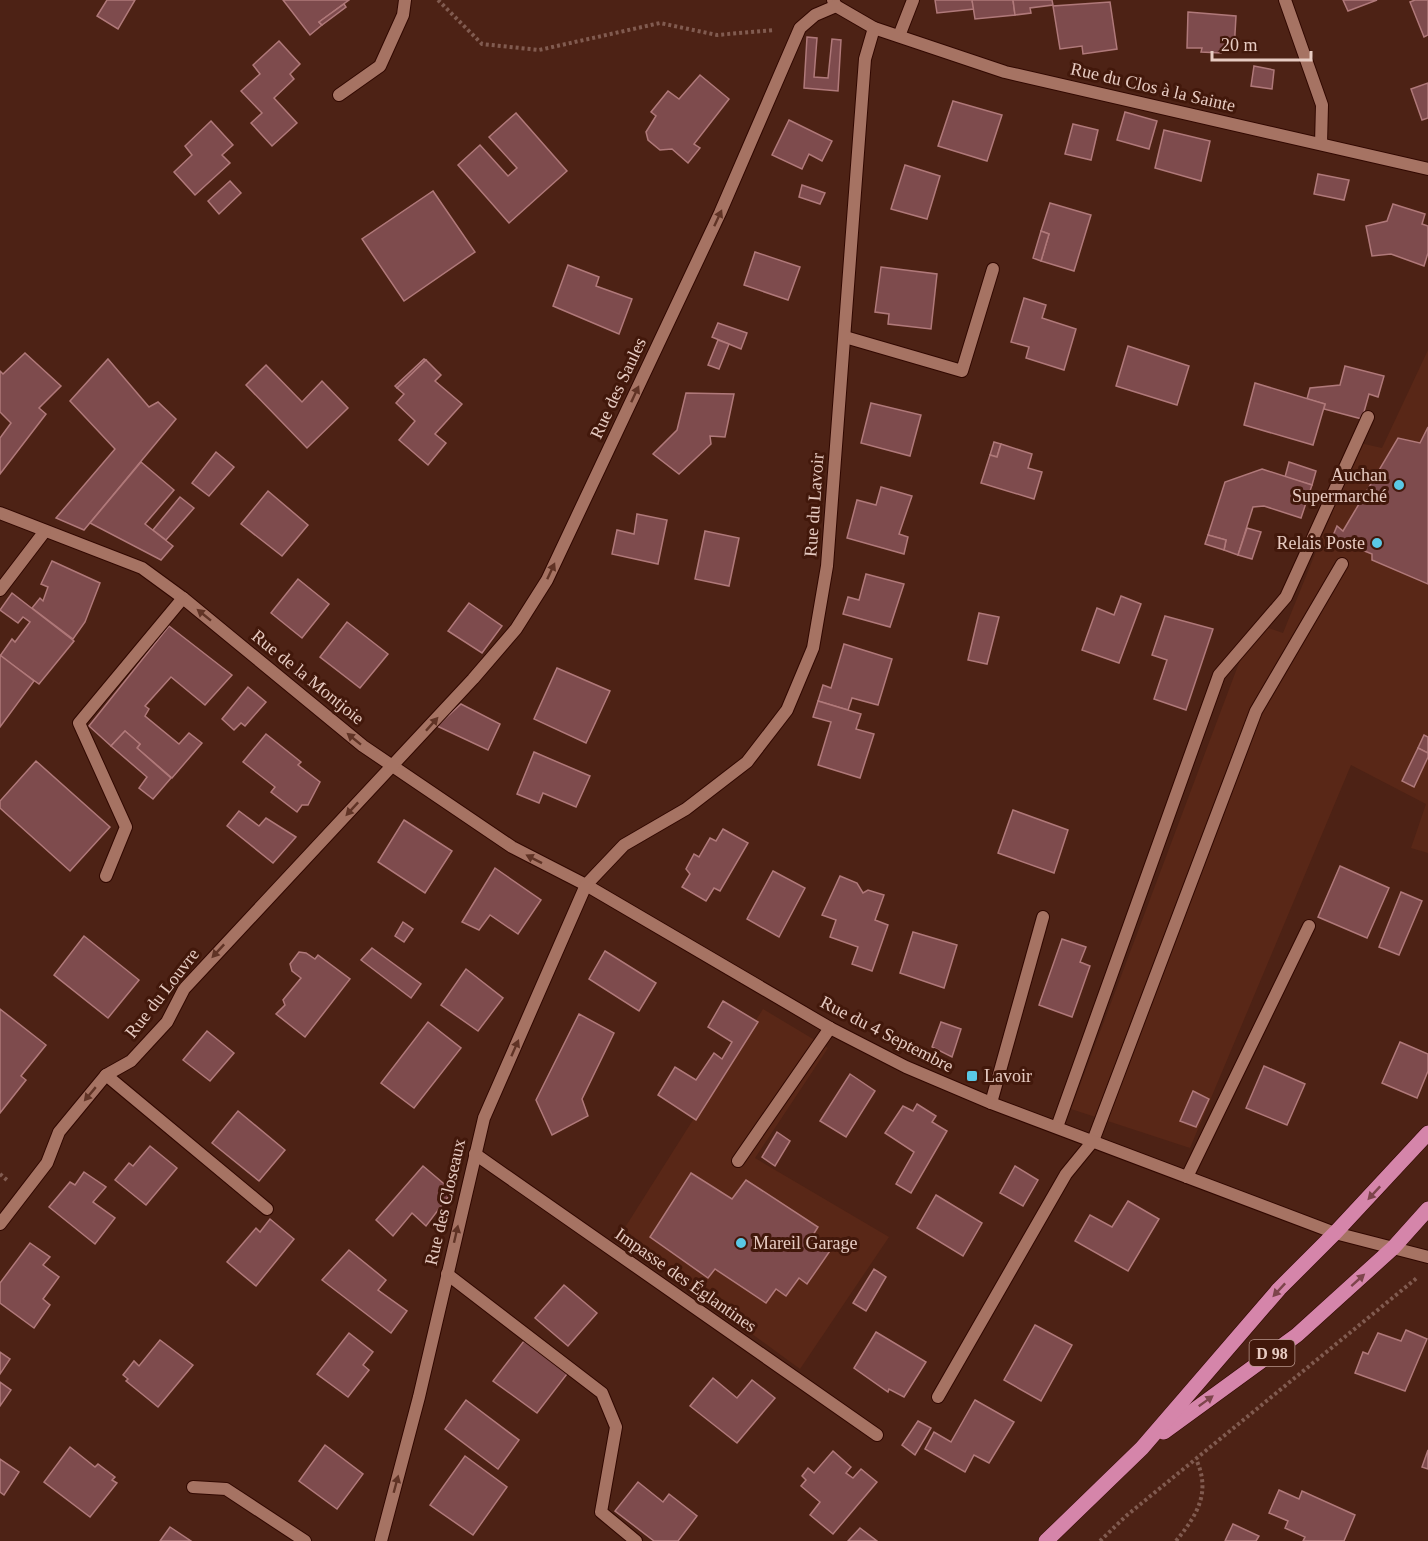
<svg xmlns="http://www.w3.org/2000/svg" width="1428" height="1541" font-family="Georgia,serif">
	<rect width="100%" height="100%" fill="#4d2215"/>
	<g fill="#592717">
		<polygon points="1428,350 1428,853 1411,848 1426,804 1351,765 1190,1148 1071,1109 1254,623 1283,633 1360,443 1382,448"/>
		<polygon points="763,1009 828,1048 755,1158 889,1237 800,1369 619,1237"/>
	</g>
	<g fill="#7e4b4d" stroke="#b0797a" stroke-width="1.5">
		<polygon points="107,0 135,0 118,29 97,16"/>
		<polygon points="283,0 349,0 319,22 322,25 310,35"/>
		<polygon points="935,0 972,0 974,9 937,13"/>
		<polygon points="972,0 1013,0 1015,15 975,19"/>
		<polygon points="1013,0 1052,0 1053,5 1030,8 1031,13 1015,15"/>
		<polygon points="1343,0 1377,0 1348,11"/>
		<polygon points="1415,0 1428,0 1428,35 1424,37 1410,2"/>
		<polygon points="1110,2 1117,49 1083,54 1082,46 1060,49 1053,6"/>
		<polygon points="344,4 346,7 322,25 319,22"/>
		<polygon points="1188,12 1236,16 1234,51 1221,50 1221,53 1201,52 1202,48 1187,48"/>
		<polygon points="807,37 817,38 814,77 828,78 832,39 841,40 838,91 804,88"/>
		<polygon points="279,41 300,64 290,74 294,79 274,98 297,123 272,146 251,123 262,113 241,91 260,74 253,65"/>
		<polygon points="1254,66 1274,70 1272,89 1251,86"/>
		<polygon points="700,75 729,99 694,144 700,148 688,163 672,149 660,150 648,140 646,132 656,116 651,112 668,91 679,99"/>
		<polygon points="1428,83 1428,118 1422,120 1411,89"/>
		<polygon points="953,101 1002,115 987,161 938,146"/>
		<polygon points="1125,112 1157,121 1149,149 1117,140"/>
		<polygon points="516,113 567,171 509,223 458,165 480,145 508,176 517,168 489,137"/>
		<polygon points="789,120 832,141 822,161 809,154 802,169 772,155"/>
		<polygon points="211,121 233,145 222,155 230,163 195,195 174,172 192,155 185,146"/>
		<polygon points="1073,124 1098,130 1091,160 1065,154"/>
		<polygon points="1164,130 1210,141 1201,181 1155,168"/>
		<polygon points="905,165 940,176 927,219 891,209"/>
		<polygon points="1318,174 1349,180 1344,200 1314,194"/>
		<polygon points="230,181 241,193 219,214 208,201"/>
		<polygon points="802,185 825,193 820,204 799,197"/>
		<polygon points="433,191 475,252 404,301 362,239"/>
		<polygon points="1050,203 1091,215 1074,271 1041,261 1049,234 1041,231"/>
		<polygon points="1393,204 1425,214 1422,224 1428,226 1428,253 1424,266 1391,254 1372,256 1366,226 1387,221"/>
		<polygon points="1041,231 1049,234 1041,261 1033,258"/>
		<polygon points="755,252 800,267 788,300 744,285"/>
		<polygon points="568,265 599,277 596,286 632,299 619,334 553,306"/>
		<polygon points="881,267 937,274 931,329 888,324 889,314 875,312"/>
		<polygon points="1024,298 1046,305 1042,318 1076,329 1064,370 1026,358 1029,347 1011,342"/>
		<polygon points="718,323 747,333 741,349 712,337"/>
		<polygon points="718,340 729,344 719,369 708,365"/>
		<polygon points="1128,346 1189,366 1177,405 1116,386"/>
		<polygon points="25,353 61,386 39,408 46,414 0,474 0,438 11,423 0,412 0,371 3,374"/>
		<polygon points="108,359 149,407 158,402 176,419 84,530 56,518 115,449 70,401"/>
		<polygon points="424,359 426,360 397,388 395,386"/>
		<polygon points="426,360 441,375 435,381 462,404 435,434 446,443 428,465 399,440 415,421 396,403 404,394 397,388"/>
		<polygon points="266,365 302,402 322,381 348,408 307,448 246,385"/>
		<polygon points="1345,366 1384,376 1378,397 1369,394 1362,419 1324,409 1325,404 1307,399 1310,388 1340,385"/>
		<polygon points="1255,383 1325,404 1313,445 1244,425"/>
		<polygon points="686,393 734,394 725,437 710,436 711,444 679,474 653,454 677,430"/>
		<polygon points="871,403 921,415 910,456 861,443"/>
		<polygon points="1428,427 1428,584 1372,560 1372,554 1332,538 1337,526 1343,531 1398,438 1420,443"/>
		<polygon points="994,442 1001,444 997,457 990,455"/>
		<polygon points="1001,444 1032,454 1028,468 1042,472 1034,499 981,483 990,455 997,457"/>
		<polygon points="216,452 234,467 209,496 192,483"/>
		<polygon points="141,462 174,490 145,524 173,546 161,560 90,523"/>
		<polygon points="1289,462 1316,471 1312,485 1285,477"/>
		<polygon points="1262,469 1312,485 1301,518 1264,506 1253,507 1238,555 1224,550 1226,540 1208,535 1225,482"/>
		<polygon points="881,487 912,496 899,534 908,537 904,554 847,538 857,500 876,505"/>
		<polygon points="268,491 308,525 282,556 241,524"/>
		<polygon points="180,497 194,508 166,540 153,530"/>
		<polygon points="637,514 667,520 658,564 612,554 617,530 634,534"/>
		<polygon points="1247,528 1261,532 1252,559 1238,555"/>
		<polygon points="705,531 739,538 729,586 695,579"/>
		<polygon points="1208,535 1226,540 1224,550 1205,544"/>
		<polygon points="52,561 100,583 85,622 73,639 32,608 40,598 43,601 48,587 41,584"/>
		<polygon points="866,574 904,584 890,627 843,614 848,597 859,600"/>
		<polygon points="298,579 329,604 302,638 271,613"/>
		<polygon points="12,593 74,641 39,684 0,656 12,639 15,642 30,622 23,617 18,623 0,610"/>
		<polygon points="1121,596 1141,604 1119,663 1082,650 1097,608 1114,615"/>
		<polygon points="469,603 502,626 482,653 448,631"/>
		<polygon points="979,613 999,617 987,664 968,660"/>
		<polygon points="1165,616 1213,629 1186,710 1154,699 1167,660 1152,655"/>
		<polygon points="347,622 388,654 360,688 320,657"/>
		<polygon points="169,626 232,675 205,705 171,677 145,706 149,709 145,716 179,744 189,733 202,743 172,778 137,748 140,744 125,731 111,746 89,726"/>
		<polygon points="844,644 892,659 878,705 852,698 848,710 818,701 823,685 831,688"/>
		<polygon points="0,655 34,681 0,727"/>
		<polygon points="557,668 610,691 586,743 534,719"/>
		<polygon points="248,687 266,702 245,726 241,723 234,730 222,719"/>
		<polygon points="818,701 861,714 856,729 874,734 860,778 818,765 831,722 813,717"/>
		<polygon points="461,704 500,724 488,750 437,726"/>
		<polygon points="125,731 140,744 137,748 171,778 153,799 139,788 147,777 111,746"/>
		<polygon points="266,734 301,762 298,765 320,782 308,805 302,805 297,812 271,792 275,787 243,762"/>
		<polygon points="1424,735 1428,737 1428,753 1418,748"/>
		<polygon points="1418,748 1428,753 1428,757 1414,787 1402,781"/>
		<polygon points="534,752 590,776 576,807 543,793 539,803 517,794"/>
		<polygon points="36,761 110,827 70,871 0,808 0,801"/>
		<polygon points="1013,810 1068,830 1054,873 998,853"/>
		<polygon points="239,811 259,826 266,818 296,837 273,863 227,826"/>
		<polygon points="404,820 452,851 425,893 378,862"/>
		<polygon points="723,829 748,843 720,891 714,888 706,901 682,887 690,874 686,869 694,854 699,857 710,838 716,841"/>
		<polygon points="1340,866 1389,888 1367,938 1318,917"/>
		<polygon points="495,868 541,900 518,934 490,915 479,930 462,922"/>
		<polygon points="773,871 805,888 779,937 747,919"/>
		<polygon points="840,876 857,883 863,893 868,890 884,895 875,920 888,925 872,971 852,964 858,947 830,937 836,920 822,915"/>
		<polygon points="1401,892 1422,901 1399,955 1379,947"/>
		<polygon points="403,922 413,929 404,942 395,936"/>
		<polygon points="913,932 957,945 944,988 900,973"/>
		<polygon points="84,936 139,980 108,1018 54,975"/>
		<polygon points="1062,939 1086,947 1080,962 1090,966 1072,1017 1039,1005"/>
		<polygon points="372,948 421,984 411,998 361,960"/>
		<polygon points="605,951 656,983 639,1011 589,979"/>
		<polygon points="299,952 306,953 315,959 318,955 350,979 305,1037 276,1014 285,1005 283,1000 301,978 292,971 290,964"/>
		<polygon points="466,969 503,998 478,1031 441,1005"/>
		<polygon points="723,1001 758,1022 696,1120 658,1095 675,1067 696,1080 714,1053 722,1059 732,1042 708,1027"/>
		<polygon points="0,1009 46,1045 21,1076 26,1080 0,1113"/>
		<polygon points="579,1014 614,1033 582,1099 588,1116 552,1135 536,1100"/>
		<polygon points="428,1022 461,1048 414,1108 381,1083"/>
		<polygon points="941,1022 961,1029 952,1057 932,1047"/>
		<polygon points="207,1031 234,1053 210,1081 183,1060"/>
		<polygon points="1400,1042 1428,1054 1428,1071 1417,1098 1382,1083"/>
		<polygon points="1264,1066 1305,1084 1287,1125 1246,1108"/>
		<polygon points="850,1074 875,1091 846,1137 820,1121"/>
		<polygon points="1193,1091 1209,1099 1196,1127 1180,1121"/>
		<polygon points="917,1104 936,1116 932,1122 947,1131 911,1193 896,1184 914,1152 885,1133 903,1106 913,1111"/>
		<polygon points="238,1111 285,1150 259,1181 212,1143"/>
		<polygon points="777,1132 790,1141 775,1166 762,1157"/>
		<polygon points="150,1146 177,1168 146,1205 115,1180 129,1163 133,1166"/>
		<polygon points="423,1166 449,1188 448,1197 426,1226 412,1213 393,1236 376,1220"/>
		<polygon points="1015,1166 1038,1180 1023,1206 1000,1193"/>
		<polygon points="84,1172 106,1187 93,1202 115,1218 95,1244 49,1207 70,1182 75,1185"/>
		<polygon points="691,1173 732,1199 746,1180 818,1227 813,1235 832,1248 807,1284 799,1278 786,1296 776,1289 766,1303 715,1269 708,1278 650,1237"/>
		<polygon points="936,1195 982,1223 963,1256 917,1228"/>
		<polygon points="1128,1201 1159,1219 1128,1271 1075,1241 1090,1215 1112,1227"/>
		<polygon points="270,1219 294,1239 256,1286 227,1262 256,1228 260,1232"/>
		<polygon points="30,1243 50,1257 43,1265 59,1277 43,1299 50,1305 34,1328 0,1303 0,1283"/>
		<polygon points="349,1250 386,1280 378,1290 407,1311 391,1333 322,1280"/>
		<polygon points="874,1269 886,1277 866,1311 853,1303"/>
		<polygon points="564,1285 597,1313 568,1346 535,1318"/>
		<polygon points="1035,1325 1072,1345 1041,1401 1004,1380"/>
		<polygon points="1406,1330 1427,1339 1405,1391 1355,1373 1363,1352 1368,1354 1378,1333 1401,1341"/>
		<polygon points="876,1332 926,1362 904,1397 889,1389 888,1392 854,1368"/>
		<polygon points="349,1333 373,1352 363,1365 369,1370 348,1397 317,1374"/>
		<polygon points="160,1340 193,1365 158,1407 126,1381 128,1379 123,1375 134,1361 139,1366"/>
		<polygon points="524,1341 567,1374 537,1413 493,1381"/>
		<polygon points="0,1352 10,1359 0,1374"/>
		<polygon points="713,1378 737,1398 752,1380 775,1398 737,1443 690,1406"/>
		<polygon points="0,1382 11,1390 0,1406"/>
		<polygon points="466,1400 519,1440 498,1469 445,1429"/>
		<polygon points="975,1400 1014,1422 989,1463 974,1455 965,1472 925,1449 934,1432 951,1442"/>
		<polygon points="918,1421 931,1428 915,1455 902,1445"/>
		<polygon points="325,1445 363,1474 337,1509 299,1481"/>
		<polygon points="70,1447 95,1467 98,1464 115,1477 112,1480 117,1483 90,1517 44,1482"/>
		<polygon points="1428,1450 1428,1469 1422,1467"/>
		<polygon points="833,1451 851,1467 846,1473 853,1478 861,1469 877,1482 833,1534 810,1515 820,1502 801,1486 806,1480 802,1476 808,1468 814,1473"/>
		<polygon points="465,1456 507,1487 473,1535 430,1505"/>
		<polygon points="0,1459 19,1472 4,1495 0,1492"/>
		<polygon points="638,1482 663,1502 669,1494 697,1516 678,1541 654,1541 615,1511"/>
		<polygon points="1279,1490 1299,1499 1302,1491 1355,1515 1344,1541 1303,1541 1305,1537 1285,1528 1288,1521 1269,1513"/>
		<polygon points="1233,1524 1259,1536 1256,1541 1225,1541"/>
		<polygon points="170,1527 191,1541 160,1541"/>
		<polygon points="860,1528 877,1541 848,1541"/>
	</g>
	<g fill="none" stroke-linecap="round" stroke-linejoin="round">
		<g stroke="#310800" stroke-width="14">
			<g id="service">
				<polyline points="1285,0 1322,105 1321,144"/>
				<polyline points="899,36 913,0"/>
				<polyline points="106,876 126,827 79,723 183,598"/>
				<polyline points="106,1075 267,1209"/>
				<polyline points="991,1103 1043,917"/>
				<polyline points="1057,1127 1219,675 1286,597 1368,417"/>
				<polyline points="738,1161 830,1028"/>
				<polyline points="1187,1177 1309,926"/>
				<polyline points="447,1274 602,1393 616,1427 601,1512 636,1541"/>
				<polyline points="938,1397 1066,1174 1093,1141 1256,711 1342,564"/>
				<polyline points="193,1487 226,1489 305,1541"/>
			</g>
		</g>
		<g stroke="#310800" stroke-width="14">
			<g id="minor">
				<polyline points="833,0 836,6 874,28 1005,72 1428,169"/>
				<polyline points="339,95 380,66 403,15 405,0"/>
				<polyline points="845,337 962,371 993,269"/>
				<polyline points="0,513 142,568 183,598 363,746 512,847 586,885 830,1028 906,1067 991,1103 1335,1233 1428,1257"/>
				<polyline points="0,590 45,531"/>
				<polyline points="475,1154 877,1435"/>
				<polyline points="0,1224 47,1163 59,1132 106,1075 131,1061 167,1022 184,989 473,679 516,629 547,580 720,213 800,28 815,15 836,6"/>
				<polyline points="381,1541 419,1397 484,1118 586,885 624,845 686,809 747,762 787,710 813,648 827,566 865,59 874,28"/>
			</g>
		</g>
		<g stroke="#310800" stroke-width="16">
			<g id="primary">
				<polyline points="1164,1432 1297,1335 1393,1248 1428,1209"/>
				<polyline points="1046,1541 1142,1448 1279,1289 1335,1233 1428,1133"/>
			</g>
		</g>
		<g stroke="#815b50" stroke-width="4" stroke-dasharray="3 3" stroke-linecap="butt">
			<polyline points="438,0 482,44 539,50 660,23 717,35 775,30"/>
			<polyline points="0,1174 7,1180"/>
			<polyline points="1100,1541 1126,1516 1418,1277"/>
			<path d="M1176,1541c22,-27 35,-49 20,-82"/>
		</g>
		<use href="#service" stroke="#a67363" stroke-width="12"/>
		<use href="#minor" stroke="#a67363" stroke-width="12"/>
		<use href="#primary" stroke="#d585aa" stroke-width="15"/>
	</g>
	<defs><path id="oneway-solid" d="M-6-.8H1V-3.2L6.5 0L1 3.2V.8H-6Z" transform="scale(1.5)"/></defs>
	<g fill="#603325">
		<use href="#oneway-solid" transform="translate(718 218) rotate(-65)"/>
		<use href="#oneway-solid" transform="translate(635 394) rotate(-65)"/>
		<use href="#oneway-solid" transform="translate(551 571) rotate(-65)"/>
		<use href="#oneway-solid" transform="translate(204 615) rotate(-141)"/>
		<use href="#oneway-solid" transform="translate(432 724) rotate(-48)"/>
		<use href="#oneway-solid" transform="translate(354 739) rotate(-141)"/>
		<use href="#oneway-solid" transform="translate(352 809) rotate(133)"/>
		<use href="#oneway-solid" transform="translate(534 859) rotate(-153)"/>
		<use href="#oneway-solid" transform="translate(218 951) rotate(133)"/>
		<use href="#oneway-solid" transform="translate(515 1048) rotate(-66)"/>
		<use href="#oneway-solid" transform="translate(90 1094) rotate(130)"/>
		<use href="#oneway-solid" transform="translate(456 1234) rotate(-77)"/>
		<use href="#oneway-solid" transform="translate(396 1484) rotate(-75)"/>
	</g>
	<g fill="#7d444b">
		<use href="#oneway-solid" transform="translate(1374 1193) rotate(133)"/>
		<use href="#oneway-solid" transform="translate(1358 1280) rotate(-42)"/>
		<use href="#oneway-solid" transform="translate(1279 1290) rotate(133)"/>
		<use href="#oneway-solid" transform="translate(1206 1401) rotate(-36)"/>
	</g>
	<g fill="#5ac8e5" stroke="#42180b" stroke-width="2">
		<circle cx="1399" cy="485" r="6"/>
		<circle cx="1377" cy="543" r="6"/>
		<rect x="966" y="1070" width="12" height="12" rx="3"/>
		<circle cx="741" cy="1243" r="6"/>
	</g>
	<g text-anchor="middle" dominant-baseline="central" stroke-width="6" stroke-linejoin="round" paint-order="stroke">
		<rect fill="#42180b" stroke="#b6958b" stroke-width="1.5" x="1249.5" y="1340" width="45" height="26" rx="4.5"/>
		<g font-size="16" font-weight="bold" fill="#e7cbc2">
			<text x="1272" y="1353">D 98</text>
		</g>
		<g font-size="18" fill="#e7cbc2" stroke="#42180b">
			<text transform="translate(1153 87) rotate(13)">Rue du Clos à la Sainte</text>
			<text transform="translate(618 388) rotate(-65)">Rue des Saules</text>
			<text transform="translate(814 505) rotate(-86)">Rue du Lavoir</text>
			<text transform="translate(308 677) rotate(39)">Rue de la Montjoie</text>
			<text transform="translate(162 993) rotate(-52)">Rue du Louvre</text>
			<text transform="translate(887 1034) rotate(27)">Rue du 4 Septembre</text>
			<text transform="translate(445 1202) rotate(-77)">Rue des Closeaux</text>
			<text transform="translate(686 1280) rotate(35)">Impasse des Églantines</text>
		</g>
		<g font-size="18" fill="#e7cbc2" stroke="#42180b" text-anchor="end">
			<text x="1387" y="475">Auchan<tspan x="1387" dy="21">Supermarché</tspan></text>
			<text x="1365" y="543">Relais Poste</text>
			<text x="984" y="1076" text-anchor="start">Lavoir</text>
			<text x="753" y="1243" text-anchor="start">Mareil Garage</text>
		</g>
	</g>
	<path d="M1212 51v9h99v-9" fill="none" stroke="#e7cbc2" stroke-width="3"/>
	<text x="1221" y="51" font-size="18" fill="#e7cbc2" stroke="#42180b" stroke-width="4.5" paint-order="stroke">20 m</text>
</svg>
